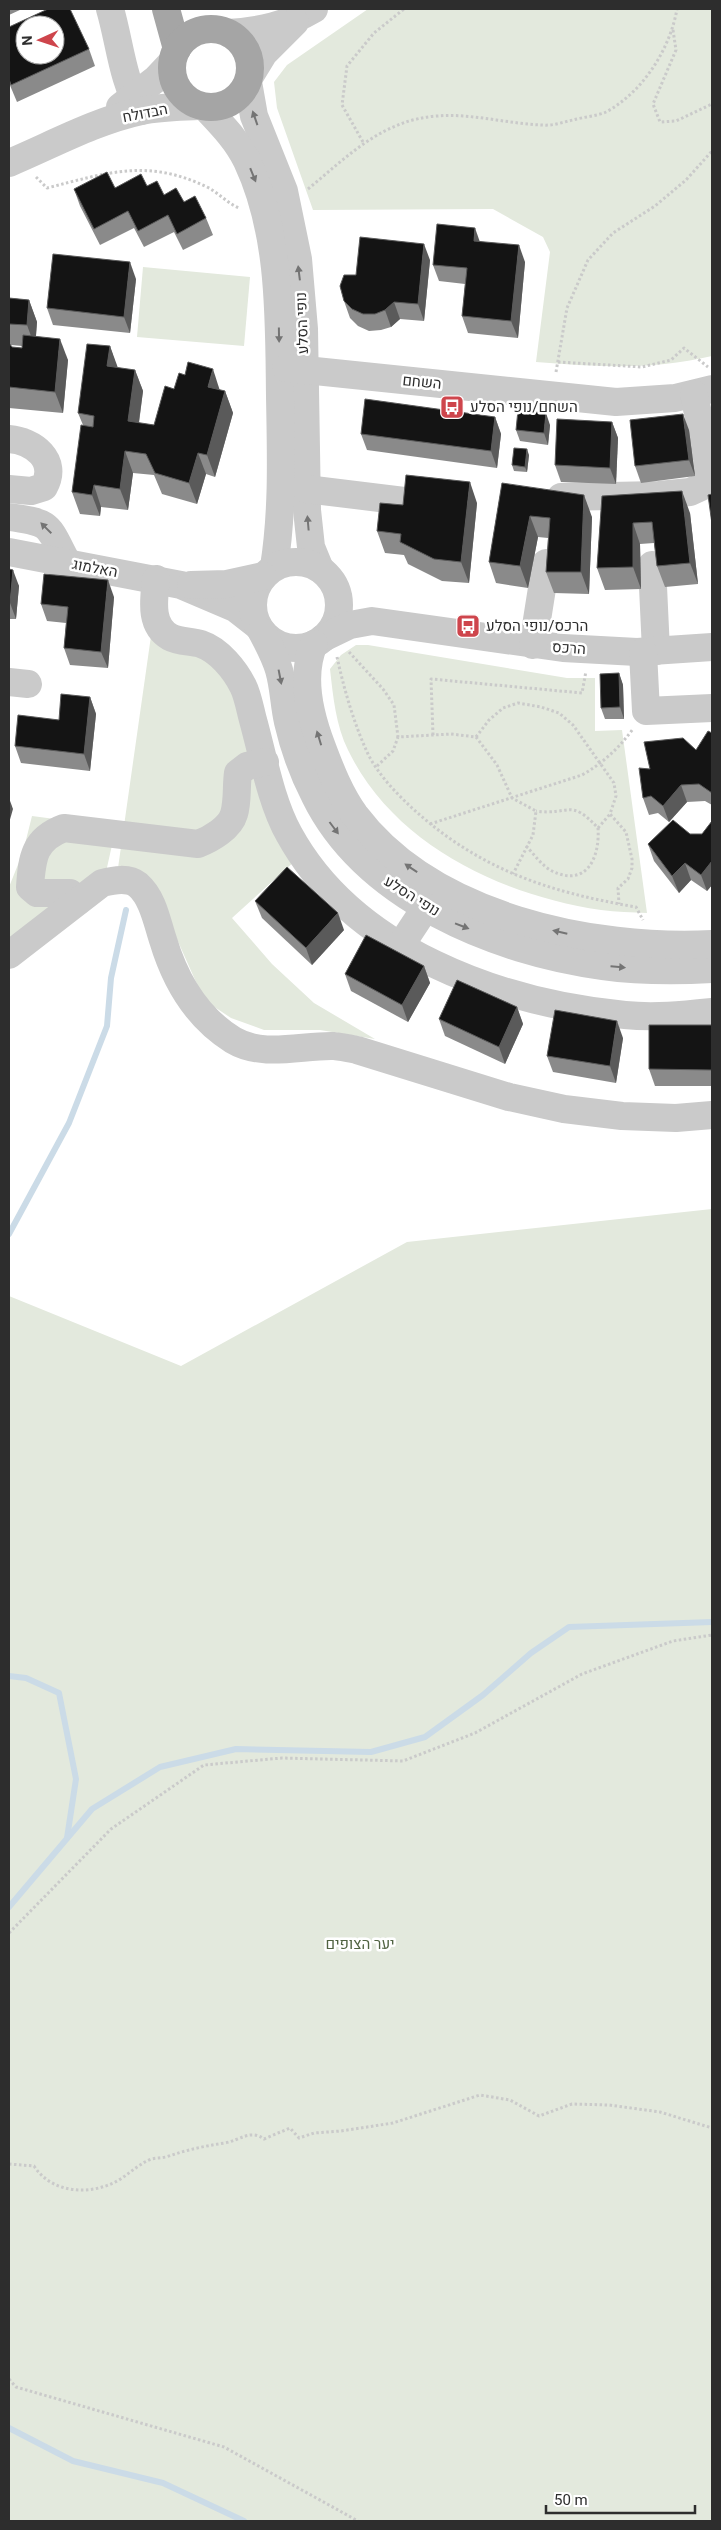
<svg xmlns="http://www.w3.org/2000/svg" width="721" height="2530" font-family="Roboto,Heebo,sans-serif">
	<rect width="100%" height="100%" fill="#fff"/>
	<g fill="#e3e9dd">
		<path d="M368,9h344v347c-58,14 -116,11 -176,6l14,-110 -7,-15 -50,-28 -180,1 -36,-102 -3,-26 13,-17z"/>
		<polygon points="143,267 250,277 244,346 137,337"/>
		<polygon points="151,636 215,663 232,687 296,860 232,918 272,964 314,1003 375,1039 320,1030 264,1030 231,1018 204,1000 172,928 118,868"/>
		<path d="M356,645h12l199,33h28v53l27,-1 25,183c-15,-1 -31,-1 -46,-3 -100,-15 -207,-65 -253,-160 -12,-24 -15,-54 -18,-81l11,-14z"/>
		<polygon points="32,816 116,827 106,872 9,944 9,887 23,852"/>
		<polygon points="712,1209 712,2521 9,2521 9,1296 181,1366 407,1242"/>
	</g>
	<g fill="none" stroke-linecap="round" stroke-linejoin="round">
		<g stroke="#cbdbe7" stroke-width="6">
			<polyline points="9,1234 69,1123 107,1026 111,978 126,910"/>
			<polyline points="9,1676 26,1678 59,1693 76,1779 67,1838"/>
			<polyline points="9,1907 92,1809 160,1767 236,1749 371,1752 425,1737 483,1695 531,1653 569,1627 712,1622"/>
			<polyline points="9,2428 73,2461 163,2483 244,2521"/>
		</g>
		<g stroke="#cacaca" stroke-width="3" stroke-dasharray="2.5 2.5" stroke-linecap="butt">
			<polyline points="673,30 676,50 653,104 660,122 676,121 712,104"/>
			<polyline points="363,142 342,105 347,66 374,33 404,9"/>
			<path d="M36,177l11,11c60,-15 100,-30 160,-1 12,6 20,16 32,21"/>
			<path d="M308,189c40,-33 74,-69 129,-73 35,-3 71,8 106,9 10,1 20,-3 30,-5 10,-3 24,-4 33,-8 37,-20 64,-63 71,-103"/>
			<polyline points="558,362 642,367 671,360 684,348 708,367"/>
			<polyline points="556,372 567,308 588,260 613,233 655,206 686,180 712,151"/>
			<polyline points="349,652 383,689 394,705 398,737"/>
			<path d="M337,657c7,32 17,67 31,97 10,20 27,38 43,53 67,62 137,85 225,100l7,13"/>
			<polyline points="433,735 431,679 582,693 586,671"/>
			<polyline points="476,737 489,720 503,708 518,703 541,707 559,713 573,725 614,783 616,796 610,814 626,832 632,859 632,868 628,879 618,888 619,904"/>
			<polyline points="377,766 393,751 398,737 451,734 476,737 497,765 512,798 536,811 533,835 513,874"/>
			<path d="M430,824l152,-49c21,-12 36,-26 51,-46"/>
			<polyline points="598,828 610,814"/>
			<path d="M526,846c8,8 16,20 26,25 35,17 48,-14 46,-43 -29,-31 -28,-12 -62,-17"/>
			<polyline points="9,1933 111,1829 204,1765 282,1758 403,1761 475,1733 582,1674 673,1641 712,1635"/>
			<path d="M9,2164l25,2c18,28 57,30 85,14 11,-7 20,-16 32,-21 5,-1 10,-1 15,-2 20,-7 38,-11 59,-14 15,-3 26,-14 39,-4l26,-11 9,10 15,-5 27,-2 52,-8 87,-28 30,5 29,16 33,-12 37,1 51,7 52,16"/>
			<polyline points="9,2379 16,2387 224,2447 358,2521"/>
		</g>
		<g stroke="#cacaca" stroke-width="28">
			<path d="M110,9c10,34 12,71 31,102"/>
			<path d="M228,33c32,-2 59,-8 86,-24"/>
			<polyline points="250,76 264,53 295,22"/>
			<polyline points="248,82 254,116 284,191 298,259 304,329 307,510 311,547 320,569"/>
			<polyline points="120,107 156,79 172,62"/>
			<path d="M205,107c16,17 32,33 42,54 34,72 32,157 33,235 1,58 3,114 -6,171"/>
			<path d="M9,163c43,-18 86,-42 132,-52 19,-4 38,-4 57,-5"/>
			<polyline points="286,368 616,402 675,398 712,389"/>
			<path d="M9,439c24,2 50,21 35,48l-13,4 -22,-2"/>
			<polyline points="306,489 404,501"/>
			<polyline points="561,497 659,495 690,492 703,486 708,476 708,463 694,394"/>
			<path d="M9,517c43,6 38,7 58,45"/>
			<polyline points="9,552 181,585 235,608 258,626"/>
			<circle cx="296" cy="605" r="43"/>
			<polyline points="652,565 656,651"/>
			<path d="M156,579c-2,20 -7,46 14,58 9,5 22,4 31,7 18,6 34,26 42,42 5,10 7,23 10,34 10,36 18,82 36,114 64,117 211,169 336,181 29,3 58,0 87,-3"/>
			<polyline points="191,585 227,584 263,576"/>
			<path d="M262,632c6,12 13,24 17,38 5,17 5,35 9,52 6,26 15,51 27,74 50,102 181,156 288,170 36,5 73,5 109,3"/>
			<polyline points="323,638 350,625 372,621 563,648 637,652 712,647"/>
			<path d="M314,644c-14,32 -4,72 8,103 9,24 18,47 33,68 77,102 237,135 357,129"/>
			<polyline points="533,645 546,563"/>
			<polyline points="643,652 646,711 712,708"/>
			<polyline points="9,682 28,684"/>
			<path d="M78,901l-8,-8h-33l-7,-6c2,-29 4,-48 34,-59l134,16c13,-5 32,-16 36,-30 4,-13 2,-28 4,-41l9,-7 18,-4"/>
			<polyline points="401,945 426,907"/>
			<path d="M9,955l93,-72c12,-3 26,-6 36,2 15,13 19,37 25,55 12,40 33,77 70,100 30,18 69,5 101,6 7,1 15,2 23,4l152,47 55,12 58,7 54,2 36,-3"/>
		</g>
		<g stroke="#a5a5a5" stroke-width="28">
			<polyline points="166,9 177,49"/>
			<circle cx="211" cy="68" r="39"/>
		</g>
	</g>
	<g fill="#8a8a8a" fill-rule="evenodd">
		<polygon points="9,9 22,9 9,15"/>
		<polygon points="9,27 89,49 95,66 17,102 9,83"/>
		<polygon points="147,186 164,195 184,202 206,218 213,235 183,250 174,232 144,247 134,228 100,245 80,206 74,189"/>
		<polygon points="480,241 525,262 518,338 468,333 462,316 465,284 439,281 433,265"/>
		<polygon points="430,260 424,321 400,319 391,327 381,330 369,331 358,326 350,318 344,301 356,275"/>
		<polygon points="136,279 130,333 53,325 47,308"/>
		<path d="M9,298l20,2 8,22 -1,14 32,24 -5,53 -54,-5zM11,345l11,1v2l-10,-1z"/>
		<polygon points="110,346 117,368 135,370 143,391 139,423 154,425 174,389 220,390 225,391 233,413 215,477 206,474 197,504 162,494 154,475 133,473 128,510 101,507 100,516 80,514 72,492 83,425 78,413"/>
		<polygon points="495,417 501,434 497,468 367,450 361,434"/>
		<polygon points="612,422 618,438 616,484 561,482 555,465"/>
		<polygon points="550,425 548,445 520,441 516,430"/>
		<polygon points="689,430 695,476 641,483 635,466"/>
		<polygon points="529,455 527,472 514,471 512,465"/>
		<polygon points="502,483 592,517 589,594 554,593 546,572 548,538 538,537 528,588 496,583 489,562"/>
		<polygon points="602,496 690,513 698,584 665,587 657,566 654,543 640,544 641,589 605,590 597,568"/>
		<polygon points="477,503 469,583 442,581 408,564 404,555 385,553 377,531 403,505"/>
		<polygon points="9,569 19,586 16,619 9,619"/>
		<polygon points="114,597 108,668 70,665 64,648 66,623 47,621 41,604"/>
		<polygon points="619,673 623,685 624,719 605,719 601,708"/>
		<polygon points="90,697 96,714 90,771 21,763 15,746 59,720"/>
		<polygon points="712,733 712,805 705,801 687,802 669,822 658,813 649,815 643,798 696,750"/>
		<polygon points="712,821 712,885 707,891 691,880 679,893 654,861 648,844 690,834 702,834"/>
		<polygon points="255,901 344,930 312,965 262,918"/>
		<polygon points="424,966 430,983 408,1022 351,991 345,974"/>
		<polygon points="517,1007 523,1024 505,1064 445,1036 439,1019"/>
		<polygon points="712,1025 712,1086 655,1086 649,1069"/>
		<polygon points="623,1038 616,1083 553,1072 547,1056"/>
	</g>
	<g fill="#5a5a5a">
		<polygon points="475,228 481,245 474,241"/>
		<polygon points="424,244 430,260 424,321 418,304"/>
		<polygon points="519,245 525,262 518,338 511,321"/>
		<polygon points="130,262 136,279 130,333 124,317"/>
		<polygon points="29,300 37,322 35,347 27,325"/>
		<polygon points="394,302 400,319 391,327 385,310"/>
		<polygon points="60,339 68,360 63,413 55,392"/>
		<polygon points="110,346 118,368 107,366"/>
		<polygon points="213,369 220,391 208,387"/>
		<polygon points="135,370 143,391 136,443 128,421"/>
		<polygon points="225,391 233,413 215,477 207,455"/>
		<polygon points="546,413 550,425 548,445 544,433"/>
		<polygon points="683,414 689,430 695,476 689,460"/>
		<polygon points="495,417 501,434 497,468 491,451"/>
		<polygon points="612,422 618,438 616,484 610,468"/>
		<polygon points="527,449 529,455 527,472 525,467"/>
		<polygon points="125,451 133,473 128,510 120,489"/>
		<polygon points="198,453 206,474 197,504 189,483"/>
		<polygon points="470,482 477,503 469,583 461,562"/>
		<polygon points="94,485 101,507 100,516 92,495"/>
		<polygon points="682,491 690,513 698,584 690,563"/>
		<polygon points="584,495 592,517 589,594 581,572"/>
		<polygon points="530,516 538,537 528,588 520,566"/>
		<polygon points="633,523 640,544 641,589 633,567"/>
		<polygon points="13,570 19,586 16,619 10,603"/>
		<polygon points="108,580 114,597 108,668 101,652"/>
		<polygon points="619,673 623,685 624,719 620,707"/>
		<polygon points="90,697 96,714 90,771 84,754"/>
		<polygon points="681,785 687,802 669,822 663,806"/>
		<polygon points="9,798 13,809 9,823"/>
		<polygon points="712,861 712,885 707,891 701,875"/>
		<polygon points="685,863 691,880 679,893 672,876"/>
		<polygon points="338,913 344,930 312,965 306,948"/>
		<polygon points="424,966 430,983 408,1022 402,1005"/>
		<polygon points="517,1007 523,1024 505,1064 499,1047"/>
		<polygon points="617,1021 623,1038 616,1083 610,1066"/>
	</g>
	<g fill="#141414" stroke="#5a5a5a" fill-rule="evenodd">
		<path d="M48,9h22l19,40 -78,36 -2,-6v-52zM25,25h30v30h-30z"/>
		<polygon points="107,172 115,188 141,174 147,186 157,181 164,195 176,188 184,202 195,196 206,218 177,234 168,215 138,231 128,211 94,229 74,189"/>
		<polygon points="437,224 475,228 474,241 519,245 511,321 462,316 467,268 433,265"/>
		<polygon points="360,237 424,244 418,304 394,302 385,310 375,314 363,314 352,309 344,301 340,286 344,275 356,275"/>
		<polygon points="53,254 130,262 124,317 47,308"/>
		<polygon points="9,298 29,300 27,325 9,324"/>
		<polygon points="23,335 60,339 55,392 9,387 9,343 12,347 22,348"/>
		<polygon points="87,344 110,346 107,366 135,370 128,421 154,425 165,386 174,389 179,373 185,375 188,362 213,369 208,387 225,391 207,455 198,453 189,483 155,473 146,454 125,451 120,489 94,485 92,495 72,492 81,425 93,427 94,416 78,413"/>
		<polygon points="365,399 495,417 491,451 361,434"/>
		<polygon points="518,410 546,413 544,433 516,430"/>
		<polygon points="683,414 689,460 635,466 630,420"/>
		<polygon points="557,419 612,422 610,468 555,465"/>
		<polygon points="514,448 527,449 525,467 512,465"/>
		<polygon points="406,475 470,482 461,562 434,559 400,542 401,534 377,531 380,503 403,505"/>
		<polygon points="502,483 584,495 581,572 546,572 550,518 530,516 520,566 489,562"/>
		<polygon points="682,491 690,563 657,566 652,522 633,523 633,567 597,568 602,496"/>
		<polygon points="712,494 712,524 708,495"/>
		<polygon points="9,569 13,570 10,603 9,602"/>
		<polygon points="44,574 108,580 101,652 64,648 68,607 41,604"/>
		<polygon points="619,673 620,707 601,708 600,674"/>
		<polygon points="61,694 90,697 84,754 15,746 18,715 59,720"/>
		<polygon points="708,731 712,733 712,793 699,784 681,785 663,806 651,796 643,798 639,768 650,769 644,742 683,738 696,750"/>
		<polygon points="673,820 690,834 702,834 712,821 712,861 701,875 685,863 672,876 648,844"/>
		<polygon points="287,867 338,913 306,948 255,901"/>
		<polygon points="366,935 424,966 402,1005 345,974"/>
		<polygon points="457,980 517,1007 499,1047 439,1019"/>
		<polygon points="555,1010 617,1021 610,1066 547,1056"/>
		<polygon points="649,1025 712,1025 712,1070 649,1069"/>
	</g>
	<defs><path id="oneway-solid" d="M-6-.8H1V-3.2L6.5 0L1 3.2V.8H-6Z" transform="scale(1.25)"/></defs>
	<g fill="#747474">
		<use href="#oneway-solid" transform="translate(255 118) rotate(-109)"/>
		<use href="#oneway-solid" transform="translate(253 175) rotate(68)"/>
		<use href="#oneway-solid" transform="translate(299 273) rotate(-97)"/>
		<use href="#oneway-solid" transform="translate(279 335) rotate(89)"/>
		<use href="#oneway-solid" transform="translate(308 523) rotate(-95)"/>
		<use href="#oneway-solid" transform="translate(46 528) rotate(-135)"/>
		<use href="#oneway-solid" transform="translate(280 677) rotate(79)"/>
		<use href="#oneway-solid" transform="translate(319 738) rotate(-107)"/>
		<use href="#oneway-solid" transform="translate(334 828) rotate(53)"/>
		<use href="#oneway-solid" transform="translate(411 868) rotate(-146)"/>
		<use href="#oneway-solid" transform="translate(462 926) rotate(21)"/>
		<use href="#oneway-solid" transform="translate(560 932) rotate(-167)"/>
		<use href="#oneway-solid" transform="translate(618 967) rotate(5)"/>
	</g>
	<defs>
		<g id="bus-square" transform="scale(1.25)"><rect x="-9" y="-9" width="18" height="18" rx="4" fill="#ce454c" stroke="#fff"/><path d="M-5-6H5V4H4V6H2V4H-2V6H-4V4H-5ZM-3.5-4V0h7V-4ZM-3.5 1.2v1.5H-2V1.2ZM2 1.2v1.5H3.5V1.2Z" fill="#fff"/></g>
	</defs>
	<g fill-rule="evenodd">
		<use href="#bus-square" x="452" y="407"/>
		<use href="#bus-square" x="468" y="626"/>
	</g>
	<g text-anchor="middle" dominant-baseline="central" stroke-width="5" stroke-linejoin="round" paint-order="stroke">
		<g font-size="15" fill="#2d2d2d" stroke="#fff">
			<text transform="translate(145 113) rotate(-11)">הבדולח</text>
			<text transform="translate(302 323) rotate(-92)">נופי הסלע</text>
			<text transform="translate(422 382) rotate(6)">השחם</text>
			<text transform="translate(95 568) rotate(11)">האלמוג</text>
			<text transform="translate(569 648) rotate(4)">הרכס</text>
			<text transform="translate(412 896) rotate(32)">נופי הסלע</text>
		</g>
		<g font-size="15" fill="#2d2d2d" stroke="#fff" text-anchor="start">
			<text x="470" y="407">השחם/נופי הסלע</text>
			<text x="486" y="626">הרכס/נופי הסלע</text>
		</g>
		<g font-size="15" fill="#506341" stroke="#fff">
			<text x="360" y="1944">יער הצופים</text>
		</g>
	</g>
	<rect width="721" height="2530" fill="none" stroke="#2d2d2d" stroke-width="20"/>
	<g transform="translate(40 40) rotate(267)"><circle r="24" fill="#ffffff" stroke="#ababab"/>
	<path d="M0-4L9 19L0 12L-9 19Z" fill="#ce454c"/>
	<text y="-8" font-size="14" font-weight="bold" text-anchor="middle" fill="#2d2d2d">N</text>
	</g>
	<path d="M546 2505v8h149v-8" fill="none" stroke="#2d2d2d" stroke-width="2.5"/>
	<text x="554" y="2505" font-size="15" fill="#2d2d2d" stroke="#ffffff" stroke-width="4" paint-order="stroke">50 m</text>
</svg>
